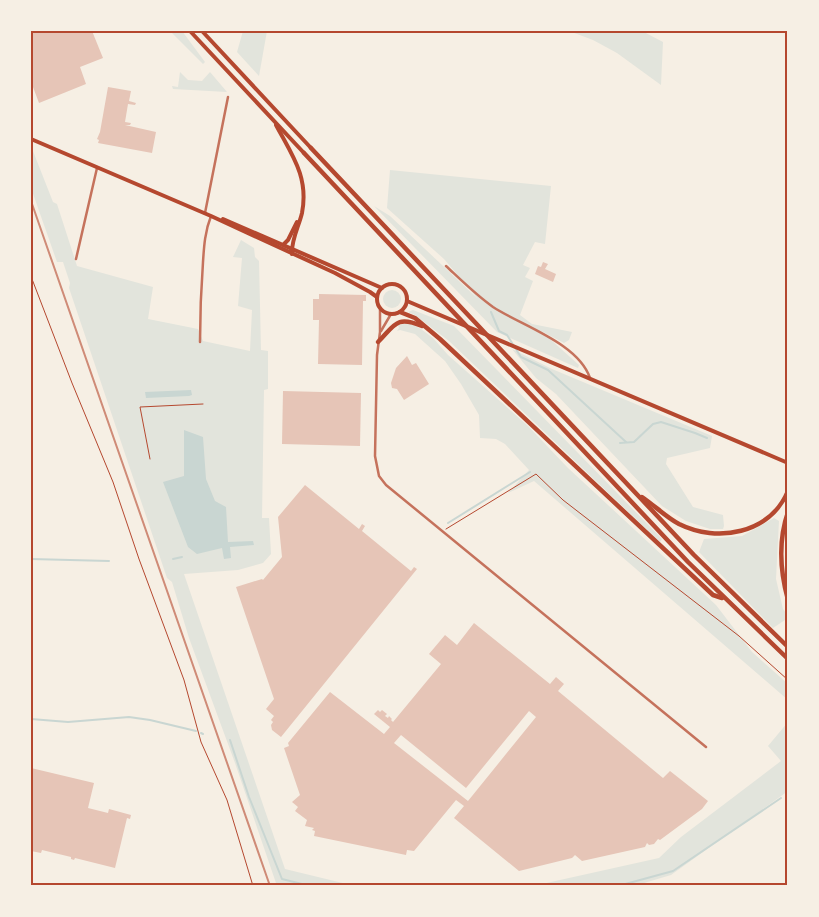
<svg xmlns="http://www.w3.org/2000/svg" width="819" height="917" font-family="'Archivo Narrow',sans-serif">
	<rect width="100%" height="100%" fill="#f6efe4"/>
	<g fill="#e2e4dc">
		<polygon points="170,31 182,31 205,62 203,64"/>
		<polygon points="243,31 267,31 259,76 237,52"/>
		<polygon points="569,31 642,31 663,42 661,85 617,53 593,40"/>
		<polygon points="180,72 188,80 202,81 210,72 227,92 173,89 172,86 178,87"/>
		<polygon points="31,146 53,202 57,204 77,266 153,287 148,319 198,329 203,341 250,351 252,310 238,306 242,258 233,257 241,240 254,248 255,257 259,261 261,350 268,351 268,389 264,390 262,518 269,518 271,554 263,563 238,570 184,574 285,869 355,886 277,886 235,763 189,638 172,582 167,578 69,288 70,283 63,262 57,262 31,188"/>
		<polygon points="390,170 551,186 545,244 535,242 523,265 530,268 525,277 533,281 520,315 532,324 572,332 569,340 564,343 541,331 579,365 578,368 497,332 374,206 390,216 477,298 444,259 387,208"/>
		<circle cx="392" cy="299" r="9"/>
		<polygon points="413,310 454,326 662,539 660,542 449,341 415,315 408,312"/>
		<polygon points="409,323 421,329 433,338 448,355 528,426 568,468 716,605 752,652 788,684 788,700 534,481 508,493 529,470 505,444 496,439 480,438 479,415 461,384 445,361 415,334 400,330 397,331 399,328 398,325"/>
		<polygon points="512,349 552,369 712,436 710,448 667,458 666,464 693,507 723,515 724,526 723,529 710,529 686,521 662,506 556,394 536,378"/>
		<polygon points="774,518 779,521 776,579 783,609 786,613 785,620 773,628 699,552 704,539 742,536"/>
		<polygon points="788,722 788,791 671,875 634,886 533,886 659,858 681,837 781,761 768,746"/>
	</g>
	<g fill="#c9d6d2">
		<polygon points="191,390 192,395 189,396 146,398 145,392"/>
		<polygon points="184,430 203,437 206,479 215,501 226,507 228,542 253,541 254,545 230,547 231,558 224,559 222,548 197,554 188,547 163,482 184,476"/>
	</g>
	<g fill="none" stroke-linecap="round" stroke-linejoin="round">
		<g stroke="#c9d6d2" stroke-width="2">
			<polyline points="491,312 499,331 507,335 521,357 548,370 626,442"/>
			<polyline points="620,443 634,442 653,424 661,422 695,433 707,438"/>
			<polyline points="448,523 530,472"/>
			<polyline points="31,559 109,561"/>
			<polyline points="173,559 182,557"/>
			<polyline points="31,719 68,722 129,717 150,720 196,731"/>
			<polyline points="201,733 203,734"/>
			<polyline points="230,740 249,797 282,879 310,886"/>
			<polyline points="618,886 673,871 781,798"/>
		</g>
	</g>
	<g fill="#e6c5b7" fill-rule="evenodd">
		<polygon points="31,31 92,31 103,58 80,67 86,84 39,103 33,87 31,88"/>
		<polygon points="108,87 131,91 129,101 136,103 135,105 128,104 125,122 131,123 130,125 125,125 156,132 152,153 98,143 99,140 97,139 100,132"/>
		<polygon points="543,262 548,264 545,269 556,274 553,282 535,274 538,266 541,267"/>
		<polygon points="319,294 366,295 366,301 363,301 362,365 318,364 319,320 313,320 313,299 319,299"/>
		<polygon points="407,356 412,365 416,363 429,384 404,400 397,389 392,388 391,383 396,368"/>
		<polygon points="283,391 361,393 360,446 282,444"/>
		<polygon points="305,485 359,529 362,524 365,526 362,531 411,571 414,567 417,569 281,737 272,730 271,725 273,722 271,720 274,716 266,709 274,699 236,587 262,579 263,580 282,557 278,517"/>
		<path d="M474,623l76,61 6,-7 8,7 -6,7 105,87 7,-7 38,30 -6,8 -42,31 -2,-1 -4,5 -5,1 -2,-2 -2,4 -63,14 -7,-6 -3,3 -53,13 -65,-53 10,-12 -8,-6 -42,51 -7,-1 -1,5 -92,-19 1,-5 -3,-1 2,-2 -9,-2 2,-6 -12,-9 3,-4 -6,-5 8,-7 -16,-47 5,-2 -1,-3 42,-51 54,42 6,-7 -16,-13 4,-4 2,2 2,-2 5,4 -2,2 3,2 1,-2 3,3 -1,1 2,2 48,-58 -12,-10 16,-19 12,10zM529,711l7,6 -68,84 -74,-58 7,-8 65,53z"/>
		<polygon points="31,768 94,783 88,808 108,813 109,809 131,815 130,819 127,818 115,868 75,858 74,860 71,859 71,857 42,850 41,853 31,851"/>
	</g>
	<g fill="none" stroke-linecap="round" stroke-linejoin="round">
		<g stroke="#b5482f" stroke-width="1">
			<polyline points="31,264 32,279 72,383 113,482 139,559 184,680 201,742 227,800 253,886"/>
			<polyline points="150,459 140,407 203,404"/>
			<polyline points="446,529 536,474 563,500 739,636 788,680"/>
		</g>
		<g stroke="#c5725c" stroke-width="2.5">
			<polyline points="205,213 228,97"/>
			<polyline points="76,259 97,168"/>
			<path d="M446,266c15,14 30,29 47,41 29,19 85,36 97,71"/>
			<polyline points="380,308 380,332 377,355 375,456 379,476 386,485 706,747"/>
			<polyline points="381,331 391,314"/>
			<path d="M200,342c0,-27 1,-53 3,-80 1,-16 2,-31 8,-46"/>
		</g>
		<g stroke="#b5482f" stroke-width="4">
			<polyline points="31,139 211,216 335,273 370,292 377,297"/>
			<polyline points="223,219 382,288"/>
			<circle cx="392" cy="299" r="15"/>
			<polyline points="407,301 788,463"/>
		</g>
		<g stroke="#b5482f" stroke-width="4">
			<polyline points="190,31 304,153"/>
			<polyline points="202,31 311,148"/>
			<path d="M276,125c16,30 33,52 26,88 -3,13 -11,27 -10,41"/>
			<polyline points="284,244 288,240 297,222"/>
		</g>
		<g stroke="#b5482f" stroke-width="4.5">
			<polyline points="311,148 694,555 788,647"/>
			<polyline points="304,153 688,562 788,659"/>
			<polyline points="400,312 415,318 440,339 713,595 722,598"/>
			<path d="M378,342c17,-17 18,-27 44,-16"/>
			<path d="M642,497c13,9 24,20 37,27 38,19 91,10 109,-33"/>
			<path d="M788,512c-10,29 -8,59 0,88"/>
		</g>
		<polyline stroke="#cf8b77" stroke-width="2" points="31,201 270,886"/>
	</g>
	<rect width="819" height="917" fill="none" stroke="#f6efe4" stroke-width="65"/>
	<rect x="32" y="32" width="754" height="852" fill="none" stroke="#b5482f" stroke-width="2"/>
</svg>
